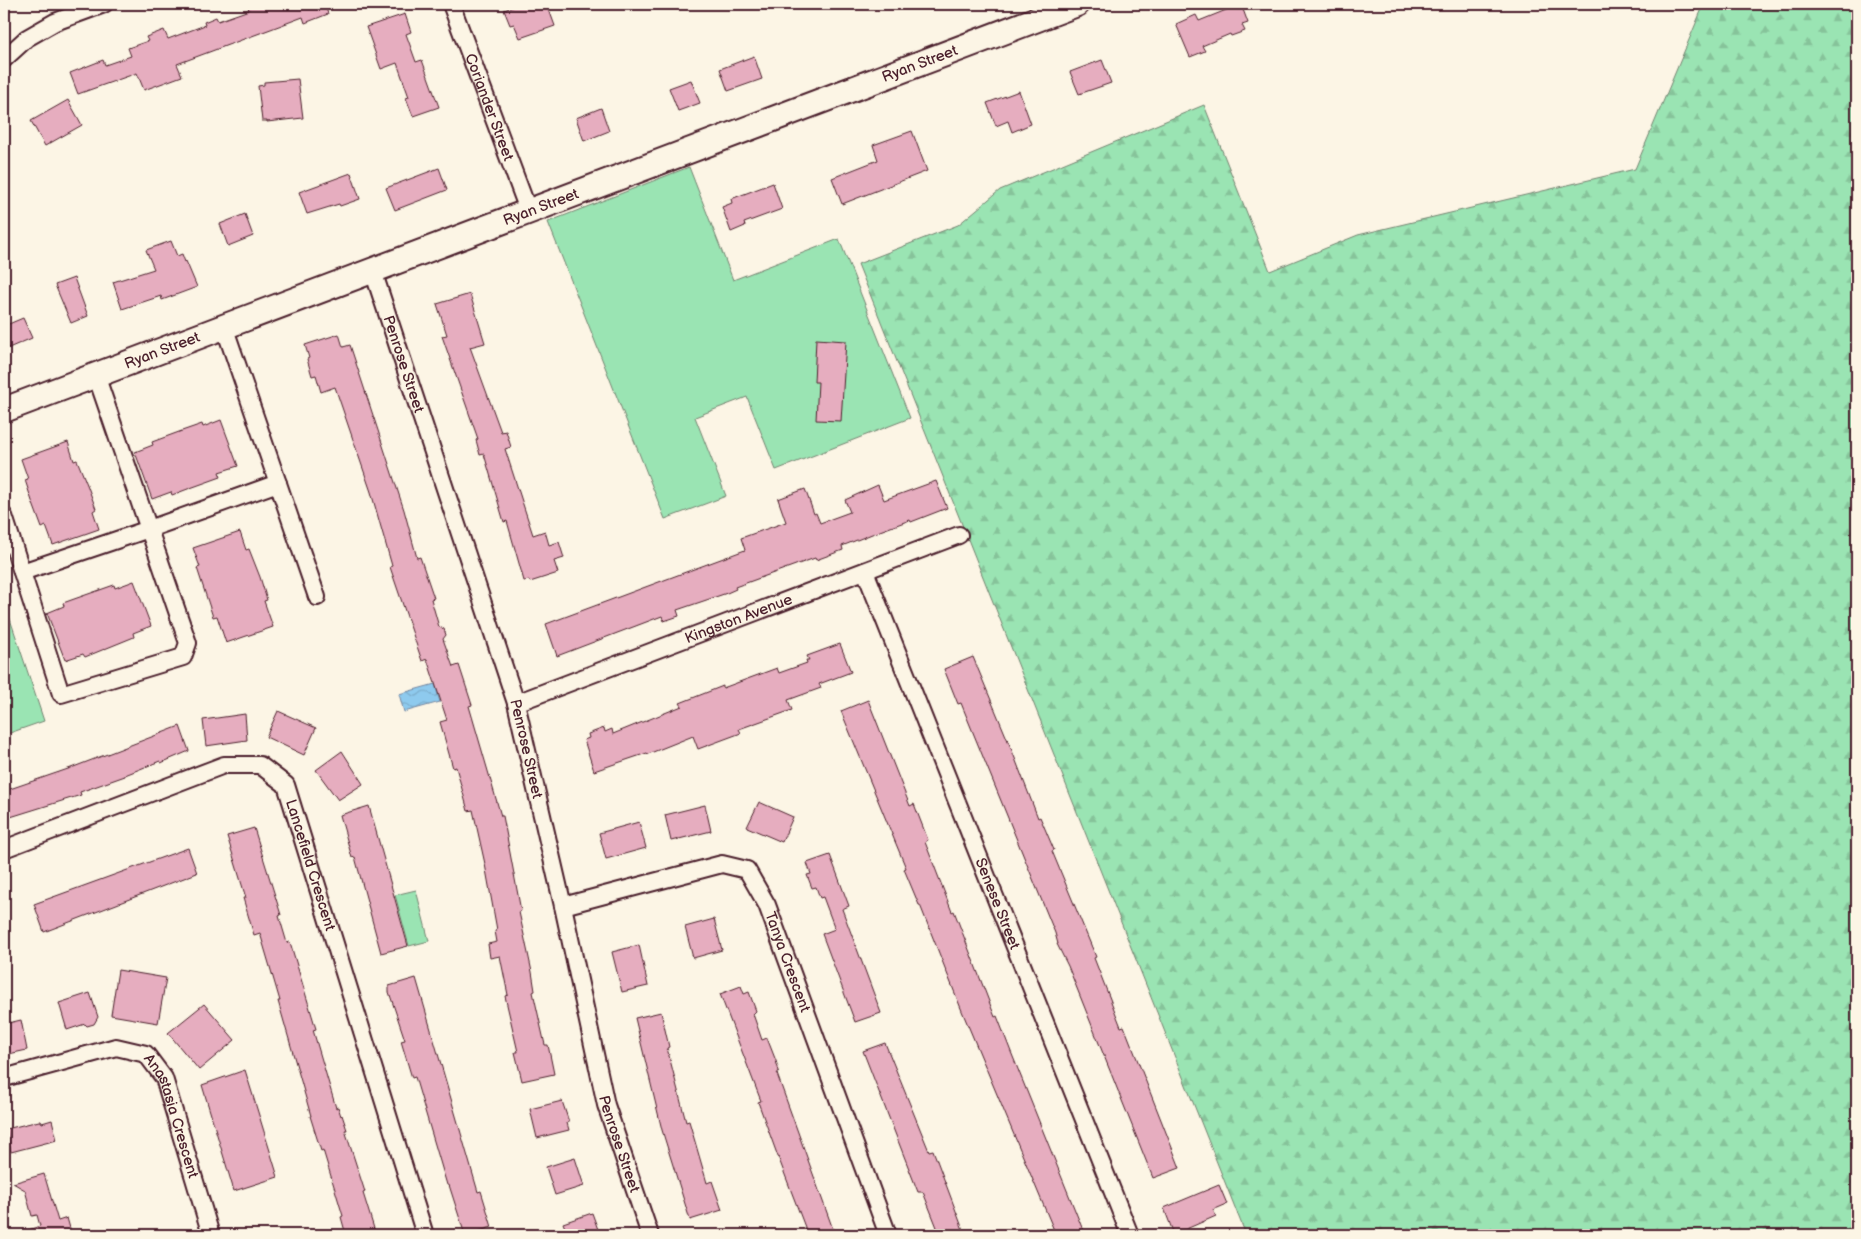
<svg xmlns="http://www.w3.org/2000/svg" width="1861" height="1239" font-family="'Balsamiq Sans',sans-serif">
	<defs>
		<pattern id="forest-firs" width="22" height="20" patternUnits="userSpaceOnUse" patternTransform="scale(1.25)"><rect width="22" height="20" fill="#9ae4b3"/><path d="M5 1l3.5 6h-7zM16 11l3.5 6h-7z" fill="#86c39a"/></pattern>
		<pattern id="water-waves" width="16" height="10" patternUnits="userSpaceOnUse" patternTransform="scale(1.25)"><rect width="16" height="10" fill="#8ecaee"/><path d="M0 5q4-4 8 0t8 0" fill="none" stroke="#7cadcc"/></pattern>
	</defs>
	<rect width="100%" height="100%" fill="#fcf5e5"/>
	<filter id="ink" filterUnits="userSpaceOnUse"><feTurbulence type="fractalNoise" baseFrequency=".02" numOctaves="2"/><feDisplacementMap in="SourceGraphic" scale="10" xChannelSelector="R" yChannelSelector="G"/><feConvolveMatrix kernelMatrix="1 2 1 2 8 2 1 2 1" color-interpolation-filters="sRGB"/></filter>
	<g filter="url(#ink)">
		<g fill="#9ae4b3" stroke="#72826f">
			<polygon points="689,167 733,280 839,239 910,418 776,470 747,397 695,417 726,496 665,519 548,222"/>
			<polygon points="7,610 44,721 4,735 4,612"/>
			<polygon points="416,890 429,941 409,946 395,895"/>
		</g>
		<polygon fill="url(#forest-firs)" stroke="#72826f" points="1704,4 1857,4 1857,1235 1246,1235 858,264 958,225 1000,190 1204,105 1270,271 1358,235 1635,169"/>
		<polygon fill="url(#water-waves)" stroke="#7386a0" points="435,684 440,702 404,712 399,694"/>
		<g fill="#e6adbf" stroke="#4a1f2b">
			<polygon points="247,4 333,4 333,5 326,8 328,14 305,23 303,17 177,64 182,76 144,90 137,73 78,94 70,73 103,60 105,65 131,56 128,48 148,41 146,37 164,30 168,39 205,25 204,22 216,17 218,21 249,10"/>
			<polygon points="521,4 547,4 555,26 520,38 514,24 510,25 504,10"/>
			<polygon points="1241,4 1248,23 1242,25 1245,31 1231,36 1230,34 1202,46 1205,51 1190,57 1176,24 1196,15 1199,21"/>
			<polygon points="405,14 411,32 406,34 416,62 422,60 439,107 413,116 406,98 409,97 397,63 381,69 366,27"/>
			<polygon points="754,56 762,79 728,91 720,69"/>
			<polygon points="1102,60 1111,83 1079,94 1070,72"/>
			<polygon points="298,79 303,118 267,122 267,121 262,121 258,86 264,85 264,82"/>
			<polygon points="691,80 700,103 678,111 669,88"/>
			<polygon points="1019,91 1031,124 1012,132 1008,121 996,126 987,103"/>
			<polygon points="68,100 82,125 45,146 31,121"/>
			<polygon points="601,108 609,131 584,141 576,118"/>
			<polygon points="912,131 927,171 842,204 832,178 878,160 873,145"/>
			<polygon points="439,168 447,190 395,210 386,188"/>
			<polygon points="351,173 360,199 340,206 339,204 307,214 299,192"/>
			<polygon points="773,183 782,209 744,223 745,226 731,232 722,207 732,203 731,199"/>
			<polygon points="245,214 253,236 228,246 220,224"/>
			<polygon points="171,241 177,256 182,254 185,262 186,261 197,287 162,300 161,296 122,309 113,282 154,269 146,250"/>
			<polygon points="74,278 88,316 71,323 55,285"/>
			<polygon points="470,294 485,343 470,347 501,432 506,431 511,447 505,449 533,535 545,531 549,545 559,542 564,558 554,561 558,573 530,582 529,580 524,581 507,521 504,522 484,454 480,455 476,440 478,439 442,336 447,335 437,304"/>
			<polygon points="23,318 32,338 4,350 4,326"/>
			<polygon points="339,334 343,347 350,345 404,510 417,558 420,557 434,598 431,599 439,627 444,629 446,635 443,639 453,667 459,665 472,705 469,706 501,816 503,816 521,911 519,912 532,972 535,991 533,992 545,1045 548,1045 554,1074 522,1081 515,1052 518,1052 505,996 508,995 500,956 490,958 488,944 497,942 495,931 497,930 485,864 473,810 468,811 456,767 453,768 440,722 447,720 427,659 422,661 404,608 390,567 392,566 371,492 335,387 321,392 316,375 312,376 307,359 309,358 305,345"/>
			<polygon points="816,339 846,341 841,421 816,420 818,382 814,382"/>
			<polygon points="221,420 238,466 219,472 221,477 193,487 172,495 171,492 152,499 135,452 153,445 152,442 179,432 202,424 203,427"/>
			<polygon points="68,442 74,461 77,460 88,487 96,509 93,511 99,529 53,545 46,526 42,528 32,501 25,480 28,479 21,459"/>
			<polygon points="936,481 947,508 911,522 910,520 877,532 842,546 843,550 816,560 815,558 735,587 736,589 727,593 677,610 679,616 664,621 662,616 557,656 546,624 745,550 741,538 786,522 778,499 805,489 814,514 816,513 820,523 850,512 845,500 878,485 884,500"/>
			<polygon points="240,532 246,550 249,549 260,577 267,600 264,601 273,627 226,643 217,616 213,617 197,568 200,567 193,548"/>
			<polygon points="134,581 151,626 133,633 134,637 107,648 85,657 83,654 65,660 47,613 64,606 63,603 77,598 114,585 115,588"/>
			<polygon points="840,644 851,672 819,684 821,688 788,700 792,710 739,729 741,733 698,749 693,736 648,754 647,753 594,771 584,740 589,738 588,734 604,728 605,732 612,729 613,734 682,706 680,703 723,686 723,688 777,668 779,673 807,663 806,660 809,660 807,656"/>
			<polygon points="973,657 1011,748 1038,818 1040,817 1054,850 1052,851 1096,957 1094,958 1121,1027 1124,1026 1180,1168 1153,1178 1068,966 1057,944 1058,944 1055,933 961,703 958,704 944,669"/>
			<polygon points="868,700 910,806 914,804 928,840 925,842 952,912 954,911 995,1017 997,1016 1011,1052 1085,1235 1056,1235 962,1011 920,905 919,905 904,869 906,868 841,711"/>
			<polygon points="278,711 316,728 304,755 266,737"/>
			<polygon points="245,714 247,740 206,746 203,720"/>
			<polygon points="180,726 189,751 161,763 160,761 125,775 125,776 80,792 81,795 4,819 4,791 71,768"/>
			<polygon points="342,751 363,784 338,800 316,770"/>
			<polygon points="759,802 793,817 782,842 747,827"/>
			<polygon points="705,805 711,831 671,841 665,815"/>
			<polygon points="369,806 408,946 381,953 355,857 352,858 340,815"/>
			<polygon points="639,822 646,848 606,859 599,833"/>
			<polygon points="254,828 281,915 279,916 287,943 290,942 316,1029 313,1030 336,1108 338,1107 341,1116 342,1115 347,1130 345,1130 365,1192 363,1193 376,1235 346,1235 341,1217 343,1216 323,1150 321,1151 310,1116 311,1116 278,1001 280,1001 260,933 254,935 243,898 246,898 227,836"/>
			<polygon points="188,848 197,873 44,932 34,904"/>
			<polygon points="830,855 849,906 842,909 881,1013 855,1022 822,934 835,929 823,897 820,898 816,887 812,888 807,875 811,874 807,863"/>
			<polygon points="714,919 722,950 693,958 685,927"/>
			<polygon points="639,945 648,986 622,992 612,952"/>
			<polygon points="118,970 166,978 158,1023 111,1015"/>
			<polygon points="416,978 478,1192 481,1191 492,1227 467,1235 465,1235 449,1185 447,1185 415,1077 412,1078 401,1041 405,1040 389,992 389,986"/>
			<polygon points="741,986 744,994 749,992 756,1011 753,1014 762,1040 767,1038 776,1061 779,1071 777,1074 835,1235 808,1235 777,1154 758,1102 761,1101 720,994"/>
			<polygon points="90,993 98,1017 94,1024 87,1026 85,1024 67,1030 59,1003"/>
			<polygon points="204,1004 235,1040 199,1070 168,1033"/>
			<polygon points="661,1012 669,1047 667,1048 686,1122 689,1121 707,1183 712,1181 722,1210 690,1220 662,1130 635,1018"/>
			<polygon points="21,1020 27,1050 4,1055 4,1024"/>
			<polygon points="885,1043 929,1151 933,1150 965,1235 940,1235 923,1192 918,1192 863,1051"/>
			<polygon points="245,1070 278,1177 234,1191 202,1085"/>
			<polygon points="562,1101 569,1122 567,1123 569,1130 537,1138 530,1109"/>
			<polygon points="52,1120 57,1140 11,1152 6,1129 39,1121 41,1121 42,1123"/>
			<polygon points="575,1158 584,1186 555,1195 546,1167"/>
			<polygon points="44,1174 58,1221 67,1218 72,1235 22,1235 22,1232 40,1226 37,1215 32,1216 25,1190 13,1183"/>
			<polygon points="1219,1185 1227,1204 1213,1210 1216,1216 1184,1230 1173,1232 1164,1208"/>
			<polygon points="592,1213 600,1235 568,1235 563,1223"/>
		</g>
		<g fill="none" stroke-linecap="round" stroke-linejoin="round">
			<g stroke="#4a1f2b" stroke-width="20">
				<g id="street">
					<path id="s1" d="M451,4l77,206"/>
					<polyline points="4,59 27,38 55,22 104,4"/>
					<path id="s2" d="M373,271l143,432 47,203 43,199 44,130"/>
					<polyline points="224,326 317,597"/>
					<polyline points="4,516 61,694 183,657 188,643 96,375"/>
					<path id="s3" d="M865,571l265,664"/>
					<polyline points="22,572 149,529 278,483"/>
					<path id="s4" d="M516,703l443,-168"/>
					<path id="s5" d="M4,849l220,-84h36l26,20 139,450"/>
					<path id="s6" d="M563,906l159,-42 25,6 20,35 121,330"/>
					<path id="s7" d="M4,1078l112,-31 30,7 18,24 47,157"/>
				</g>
			</g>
			<g stroke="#4a1f2b" stroke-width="28">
				<g id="secondary">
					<path id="s8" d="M4,410l1073,-406"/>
				</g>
			</g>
			<use href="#street" stroke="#fcf5e5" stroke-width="16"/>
			<use href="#secondary" stroke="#fcf5e5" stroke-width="24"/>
		</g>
	</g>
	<g text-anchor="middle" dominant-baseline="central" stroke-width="4" stroke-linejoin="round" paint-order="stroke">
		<g font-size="15" fill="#4a1f2b" stroke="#fcf5e5">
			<text stroke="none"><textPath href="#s8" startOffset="979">Ryan Street</textPath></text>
			<text stroke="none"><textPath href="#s1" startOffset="110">Coriander Street</textPath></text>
			<text stroke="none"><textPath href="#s8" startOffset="574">Ryan Street</textPath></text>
			<text stroke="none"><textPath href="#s8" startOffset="169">Ryan Street</textPath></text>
			<text stroke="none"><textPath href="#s2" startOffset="98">Penrose Street</textPath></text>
			<text stroke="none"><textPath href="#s4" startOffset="238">Kingston Avenue</textPath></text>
			<text stroke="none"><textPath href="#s2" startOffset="502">Penrose Street</textPath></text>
			<text stroke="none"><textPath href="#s5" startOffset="388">Lancefield Crescent</textPath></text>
			<text stroke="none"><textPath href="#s3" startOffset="358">Senese Street</textPath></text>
			<text stroke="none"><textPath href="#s6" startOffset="291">Tanya Crescent</textPath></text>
			<text stroke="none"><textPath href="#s7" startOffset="215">Anastasia Crescent</textPath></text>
			<text stroke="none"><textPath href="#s2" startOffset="908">Penrose Street</textPath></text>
		</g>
	</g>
	<rect width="1861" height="1239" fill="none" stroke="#fcf5e5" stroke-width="20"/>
	<rect x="10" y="10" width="1841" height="1219" fill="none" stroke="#4a1f2b" stroke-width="2" filter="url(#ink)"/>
</svg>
